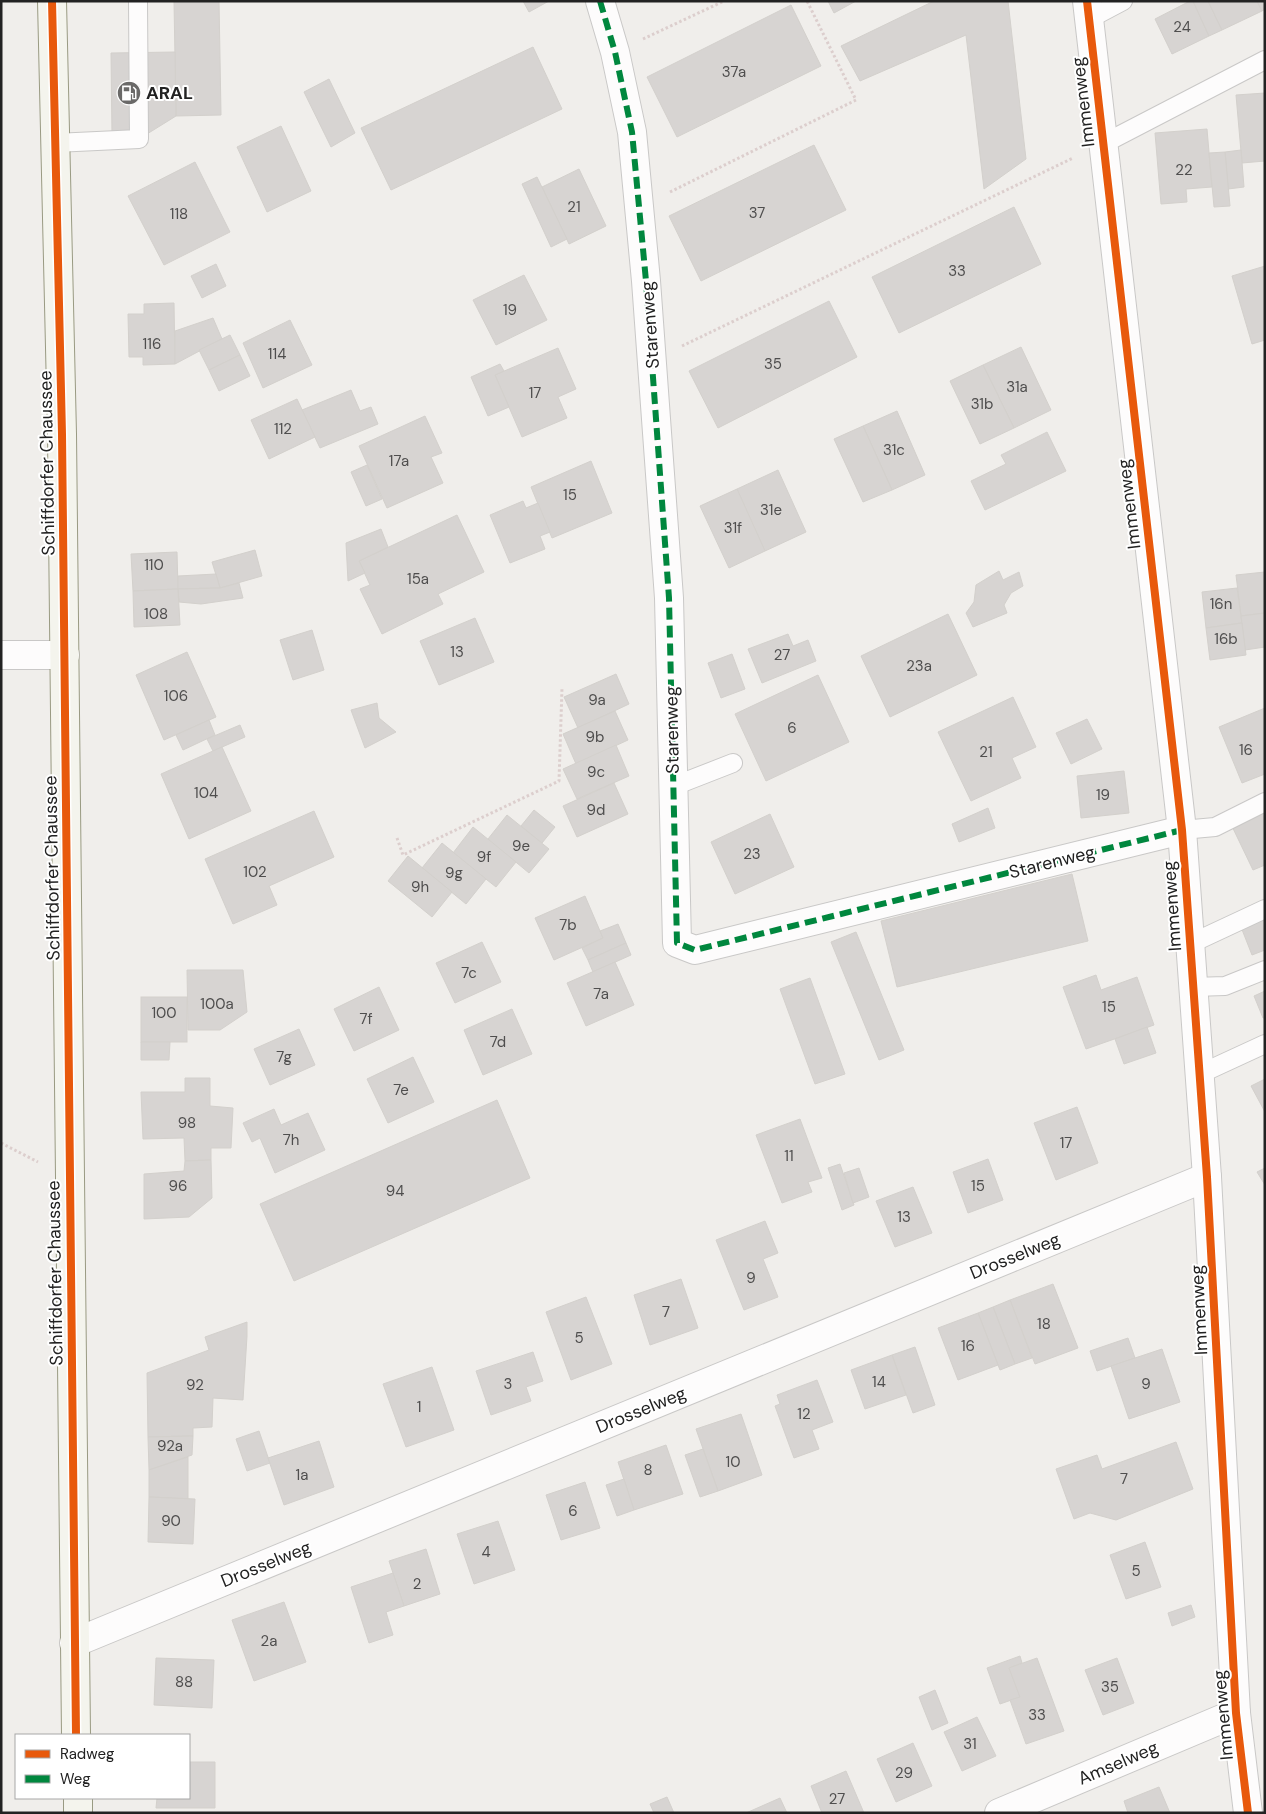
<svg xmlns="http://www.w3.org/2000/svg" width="1266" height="1814" font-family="'DM Sans',sans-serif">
	<rect width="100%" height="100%" fill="#f0eeeb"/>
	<g fill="#d7d4d2" stroke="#d3d0cc">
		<polygon points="174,1 219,1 221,115 176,116"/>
		<polygon points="523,1 549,1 529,12"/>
		<polygon points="828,1 856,1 834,13"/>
		<polygon points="934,1 1008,1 1026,159 984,189 966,35 860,81 841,46"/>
		<polygon points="1190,1 1193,1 1209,36 1172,54 1155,19"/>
		<polygon points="1193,1 1208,1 1222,30 1209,36"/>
		<polygon points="1208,1 1257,1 1262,11 1222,30"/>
		<polygon points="1257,1 1265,1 1265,9 1262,11"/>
		<polygon points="791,5 821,66 677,137 647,77"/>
		<polygon points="533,47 562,109 391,190 361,128"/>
		<polygon points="175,52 176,116 147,134 112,135 111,53"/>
		<polygon points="329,79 355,133 331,147 304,92"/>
		<polygon points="1265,93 1265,161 1242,163 1236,95"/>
		<polygon points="281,126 311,191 267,212 237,147"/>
		<polygon points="1207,129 1212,187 1186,189 1187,202 1161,204 1155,133"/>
		<polygon points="814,145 846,210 701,281 669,216"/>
		<polygon points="1241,150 1244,187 1228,189 1225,152"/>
		<polygon points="1225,152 1230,206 1214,207 1209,153"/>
		<polygon points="195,162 230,232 164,265 128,196"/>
		<polygon points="579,169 606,226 569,244 542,187"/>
		<polygon points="537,177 567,239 551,247 522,184"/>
		<polygon points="1014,207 1041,264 899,333 872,277"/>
		<polygon points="216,264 226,286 202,298 191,276"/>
		<polygon points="1265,266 1265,340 1252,344 1232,276"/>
		<polygon points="524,275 547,320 496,345 473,300"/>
		<polygon points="829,301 857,357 718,428 689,371"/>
		<polygon points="174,303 175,364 143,365 143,357 129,357 128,314 144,314 144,304"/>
		<polygon points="213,318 222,339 175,364 175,331"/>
		<polygon points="290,320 312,365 263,388 243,343"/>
		<polygon points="230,335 240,355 209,370 199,350"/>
		<polygon points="1021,347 1051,410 1014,428 983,365"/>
		<polygon points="558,348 576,389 558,397 567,418 522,437 495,375"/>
		<polygon points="240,355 250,376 219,391 209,370"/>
		<polygon points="500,364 504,371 495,375 509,407 488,416 471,377"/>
		<polygon points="983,365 1014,428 980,444 950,381"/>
		<polygon points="351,390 360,411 371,407 378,424 320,448 302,410"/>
		<polygon points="297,399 315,437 269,459 251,420"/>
		<polygon points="897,411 925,475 892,490 863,426"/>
		<polygon points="425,416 442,453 431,457 443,483 387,508 359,446"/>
		<polygon points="863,426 892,490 863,502 834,439"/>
		<polygon points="1047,432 1066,471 985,510 971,481 1006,464 1001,455"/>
		<polygon points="591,461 612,513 552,538 531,487"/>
		<polygon points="367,465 382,499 366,506 351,472"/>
		<polygon points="778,470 806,532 765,551 737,489"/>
		<polygon points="737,489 765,551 729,568 700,506"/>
		<polygon points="523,501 526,508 538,503 550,532 540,536 545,549 510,563 490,515"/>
		<polygon points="457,515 484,572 438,594 443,604 382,634 360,589 370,585 359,561"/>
		<polygon points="381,529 388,547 359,561 365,573 348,581 346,543"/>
		<polygon points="255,550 262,576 220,588 212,562"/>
		<polygon points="177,552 178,589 133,591 131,554"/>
		<polygon points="999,571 1003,580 1019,572 1023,586 1011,593 1004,605 1007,613 973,627 966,613 974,602 976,585"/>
		<polygon points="1265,572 1265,613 1241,616 1236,575"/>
		<polygon points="216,574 220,588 178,589 178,576"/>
		<polygon points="239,583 243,598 201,604 179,602 178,589 220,588"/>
		<polygon points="1237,588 1242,623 1206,628 1202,592"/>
		<polygon points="178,589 180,625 134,627 133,591"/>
		<polygon points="1265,613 1265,647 1245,650 1241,616"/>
		<polygon points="948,614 977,675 890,717 861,656"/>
		<polygon points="475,618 494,662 439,685 420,641"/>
		<polygon points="1242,623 1246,655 1210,660 1206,628"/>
		<polygon points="312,630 324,670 293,680 280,640"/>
		<polygon points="788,634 793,646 808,640 816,661 762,683 748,649"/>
		<polygon points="187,652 216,717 164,740 136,675"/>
		<polygon points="732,654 745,689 721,698 708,663"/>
		<polygon points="616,674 629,704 578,728 564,697"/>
		<polygon points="818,675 849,742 766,781 735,714"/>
		<polygon points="1013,697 1036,747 1012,758 1021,778 971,801 938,732"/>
		<polygon points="377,703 379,718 396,732 365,748 351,710"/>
		<polygon points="1265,708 1265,774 1242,783 1219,727"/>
		<polygon points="615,711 628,740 576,764 563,734"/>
		<polygon points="1087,719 1102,749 1071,764 1056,733"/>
		<polygon points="209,720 215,735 183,750 176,735"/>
		<polygon points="240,725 245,737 213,751 207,739"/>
		<polygon points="616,745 629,776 577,799 563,769"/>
		<polygon points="222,747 251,811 189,839 161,774"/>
		<polygon points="1124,771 1129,813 1081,818 1077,776"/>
		<polygon points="614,783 628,814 577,837 563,806"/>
		<polygon points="1265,801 1265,865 1253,870 1228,818"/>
		<polygon points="988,808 995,828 959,842 952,824"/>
		<polygon points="534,810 555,827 542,843 521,826"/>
		<polygon points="314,811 334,857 269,886 277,905 233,924 205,859"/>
		<polygon points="770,814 794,867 735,894 711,842"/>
		<polygon points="507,815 549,849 529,873 488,839"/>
		<polygon points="473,827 516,862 496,887 453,853"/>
		<polygon points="442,843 486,879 466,904 422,868"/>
		<polygon points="408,856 452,892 432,917 388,881"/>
		<polygon points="1072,874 1088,941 897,987 881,921"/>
		<polygon points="585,896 603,938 554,960 535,918"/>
		<polygon points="1265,918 1265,950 1252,955 1241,927"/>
		<polygon points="618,924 626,943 588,960 582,948 603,938 600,931"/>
		<polygon points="856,932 904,1050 879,1060 831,942"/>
		<polygon points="482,942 501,982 455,1003 436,963"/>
		<polygon points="626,943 631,955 593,972 588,960"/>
		<polygon points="615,962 634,1005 586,1026 567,983"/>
		<polygon points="187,970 243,970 247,1012 220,1030 188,1030"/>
		<polygon points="1096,975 1101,990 1137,977 1154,1025 1086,1049 1063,987"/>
		<polygon points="810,978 845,1074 815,1084 780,989"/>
		<polygon points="379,987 399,1030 354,1051 334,1009"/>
		<polygon points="1265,991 1265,1018 1263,1018 1254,996"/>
		<rect x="141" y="997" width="46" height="45"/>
		<polygon points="512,1009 532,1054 483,1075 464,1030"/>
		<polygon points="1147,1027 1156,1053 1124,1064 1115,1039"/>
		<polygon points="299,1029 315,1065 270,1085 254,1049"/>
		<polygon points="141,1042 170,1042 169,1060 141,1060"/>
		<polygon points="413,1057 434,1102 388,1123 367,1079"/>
		<polygon points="185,1078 210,1078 210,1106 233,1108 231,1148 211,1148 211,1160 185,1161 184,1138 143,1139 141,1092 185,1092"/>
		<polygon points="1265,1079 1265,1112 1251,1086"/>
		<polygon points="497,1100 530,1178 294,1281 260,1204"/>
		<polygon points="1077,1107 1098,1163 1056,1180 1034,1123"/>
		<polygon points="274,1109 281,1125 308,1113 325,1150 275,1173 260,1138 252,1142 243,1123"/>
		<polygon points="800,1119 822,1178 808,1182 812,1192 782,1203 756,1135"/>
		<polygon points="988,1159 1003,1200 968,1213 953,1172"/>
		<polygon points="211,1160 212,1198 189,1217 144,1219 144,1174 184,1171 185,1161"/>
		<polygon points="840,1164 854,1205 842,1210 828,1168"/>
		<polygon points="859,1168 869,1197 853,1203 844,1173"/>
		<polygon points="1265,1168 1265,1185 1257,1172"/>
		<polygon points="913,1187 932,1233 895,1247 876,1201"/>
		<polygon points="765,1221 778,1253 763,1259 778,1297 744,1310 716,1240"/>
		<polygon points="681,1279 698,1328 650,1345 634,1295"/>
		<polygon points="1053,1284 1078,1348 1035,1364 1010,1300"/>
		<polygon points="586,1297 612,1364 571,1380 546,1312"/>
		<polygon points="1010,1300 1032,1358 1015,1364 993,1307"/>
		<polygon points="993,1307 1015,1364 1000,1370 978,1313"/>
		<polygon points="978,1313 998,1365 958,1380 938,1328"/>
		<polygon points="247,1322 247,1336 243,1400 213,1398 212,1427 193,1428 193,1436 148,1437 147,1373 209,1350 205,1337"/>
		<polygon points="1128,1338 1135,1358 1097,1371 1090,1351"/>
		<polygon points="915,1347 935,1405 913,1413 892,1355"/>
		<polygon points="1162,1349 1180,1402 1129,1419 1111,1366"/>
		<polygon points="533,1352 543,1381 526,1387 531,1401 491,1415 476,1371"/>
		<polygon points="892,1355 906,1395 865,1409 851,1370"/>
		<polygon points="432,1367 454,1430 406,1447 383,1384"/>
		<polygon points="817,1380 833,1422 812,1430 819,1449 794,1458 775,1406 780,1404 777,1395"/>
		<polygon points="741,1414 762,1475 718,1491 696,1429"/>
		<polygon points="259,1431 270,1463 247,1471 236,1439"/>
		<polygon points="193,1436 192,1455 149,1470 148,1437"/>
		<polygon points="319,1441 334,1487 284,1505 268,1458"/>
		<polygon points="1176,1442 1193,1489 1116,1520 1090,1513 1074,1519 1056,1469 1097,1455 1102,1469"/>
		<polygon points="666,1445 683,1494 634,1510 618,1462"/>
		<polygon points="703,1449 718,1491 700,1497 685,1455"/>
		<polygon points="188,1457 188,1499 149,1497 149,1470"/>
		<polygon points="624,1479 634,1510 617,1516 606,1485"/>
		<polygon points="585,1482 600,1528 561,1540 546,1495"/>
		<polygon points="149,1497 195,1499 193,1544 148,1542"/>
		<polygon points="498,1521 515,1570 474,1584 457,1534"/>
		<polygon points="1145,1542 1161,1587 1126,1599 1110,1555"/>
		<polygon points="426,1549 440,1594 404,1606 389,1561"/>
		<polygon points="393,1573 404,1606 386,1612 393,1635 369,1643 351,1587"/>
		<polygon points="284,1602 306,1662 254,1681 232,1620"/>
		<polygon points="1191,1605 1195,1617 1172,1626 1168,1613"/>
		<polygon points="1020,1656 1022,1663 1009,1668 1020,1697 1000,1704 987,1668"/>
		<polygon points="156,1658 214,1660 212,1708 154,1705"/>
		<polygon points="1037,1658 1064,1731 1026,1744 1010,1700 1020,1697 1009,1668"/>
		<polygon points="1117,1658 1134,1703 1103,1715 1085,1670"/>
		<polygon points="935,1690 948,1723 932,1730 919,1697"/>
		<polygon points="977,1717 996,1756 962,1771 944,1732"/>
		<polygon points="913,1743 932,1786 896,1802 877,1759"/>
		<polygon points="189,1762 215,1762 215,1808 156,1808 157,1798 189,1798"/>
		<polygon points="846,1771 864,1813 822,1813 811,1786"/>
		<polygon points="1159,1787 1170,1813 1128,1813 1124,1801"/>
		<polygon points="667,1797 674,1813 654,1813 650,1804"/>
		<polygon points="780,1798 787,1813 746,1813"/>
	</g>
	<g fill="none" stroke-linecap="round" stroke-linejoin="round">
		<g stroke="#c9c8c7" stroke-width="20">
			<g id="lane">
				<polyline points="1089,19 1123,1"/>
				<polyline points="55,143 139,139 138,1"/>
				<polyline points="1103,144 1265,60"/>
				<polyline points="674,786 733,763"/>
				<polyline points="1182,830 1215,827 1265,802"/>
				<polyline points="1190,944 1265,909"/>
				<polyline points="1193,987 1225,986 1265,970"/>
				<polyline points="1200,1074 1265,1044"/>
			</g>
		</g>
		<g stroke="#c9c8c7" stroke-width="30">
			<g id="street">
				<polyline points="600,1 615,52 632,132 646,281 669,598 677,943 695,950 1182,830"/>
				<polyline points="1087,1 1182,830 1207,1177 1236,1713 1248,1813"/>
				<polyline points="1,655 65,655"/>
				<polyline points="74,1643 1207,1177"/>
				<polyline points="999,1813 1236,1713"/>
			</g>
		</g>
		<g stroke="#999a82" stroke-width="30">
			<g id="secondary">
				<polyline points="52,1 62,434 76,1735"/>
				<polyline points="78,1798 78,1813"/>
			</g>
		</g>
		<g stroke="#dccecd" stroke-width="3" stroke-dasharray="2.5 2.5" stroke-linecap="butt">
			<polyline points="643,39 724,1"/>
			<polyline points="670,192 856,100 807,1"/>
			<polyline points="682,346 1073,158"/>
			<polyline points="397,838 403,855 559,781 562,688"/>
			<polyline points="1,1143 38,1162"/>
		</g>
		<use href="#lane" stroke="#fdfcfc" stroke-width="18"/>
		<use href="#street" stroke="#fdfcfc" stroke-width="28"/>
		<use href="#secondary" stroke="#f4f4ed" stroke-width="28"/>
		<polyline stroke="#00873e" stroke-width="6" stroke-dasharray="12 6" stroke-linecap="butt" points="600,1 615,52 632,132 646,281 669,598 677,943 695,950 1182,830"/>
		<g stroke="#fff" stroke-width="11">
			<g id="cycleway">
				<polyline points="52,1 62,434 76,1735"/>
				<polyline points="1087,1 1182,830 1207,1177 1236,1713 1248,1813"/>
			</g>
		</g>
		<use href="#cycleway" stroke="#e8590c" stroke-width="8"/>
	</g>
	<defs>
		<g id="fuel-disc" transform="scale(1.25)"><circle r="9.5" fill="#6a6968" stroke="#fff"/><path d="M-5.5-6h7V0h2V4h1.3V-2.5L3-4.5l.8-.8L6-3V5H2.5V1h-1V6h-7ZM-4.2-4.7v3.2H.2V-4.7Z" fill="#fff"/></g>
	</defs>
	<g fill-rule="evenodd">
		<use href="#fuel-disc" x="129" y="93"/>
	</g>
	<g text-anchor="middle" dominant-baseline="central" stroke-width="4" stroke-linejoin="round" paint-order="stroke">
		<g font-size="15" fill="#4f4e4e">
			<text x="1182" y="27">24</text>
			<text x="734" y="72">37a</text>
			<text x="1184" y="170">22</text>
			<text x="574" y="207">21</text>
			<text x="757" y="213">37</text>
			<text x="179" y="214">118</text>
			<text x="957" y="271">33</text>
			<text x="510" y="310">19</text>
			<text x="152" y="344">116</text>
			<text x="277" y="354">114</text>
			<text x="773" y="364">35</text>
			<text x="1017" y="387">31a</text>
			<text x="535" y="393">17</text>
			<text x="982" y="404">31b</text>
			<text x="283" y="429">112</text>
			<text x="894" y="450">31c</text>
			<text x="399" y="461">17a</text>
			<text x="570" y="495">15</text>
			<text x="771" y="510">31e</text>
			<text x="733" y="528">31f</text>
			<text x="154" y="565">110</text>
			<text x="418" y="579">15a</text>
			<text x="1221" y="604">16n</text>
			<text x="156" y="614">108</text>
			<text x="1226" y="639">16b</text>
			<text x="457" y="652">13</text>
			<text x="782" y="655">27</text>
			<text x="919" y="666">23a</text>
			<text x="176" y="696">106</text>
			<text x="597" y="700">9a</text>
			<text x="792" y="728">6</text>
			<text x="595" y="737">9b</text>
			<text x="1246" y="750">16</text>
			<text x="986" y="752">21</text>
			<text x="596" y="772">9c</text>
			<text x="206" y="793">104</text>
			<text x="1103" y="795">19</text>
			<text x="596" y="810">9d</text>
			<text x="521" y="846">9e</text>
			<text x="752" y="854">23</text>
			<text x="484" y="857">9f</text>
			<text x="255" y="872">102</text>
			<text x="454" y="873">9g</text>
			<text x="420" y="887">9h</text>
			<text x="568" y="925">7b</text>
			<text x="469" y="973">7c</text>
			<text x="601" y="994">7a</text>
			<text x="217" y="1004">100a</text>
			<text x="1109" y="1007">15</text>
			<text x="164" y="1013">100</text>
			<text x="366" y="1019">7f</text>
			<text x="498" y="1042">7d</text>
			<text x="284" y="1057">7g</text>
			<text x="401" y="1090">7e</text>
			<text x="187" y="1123">98</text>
			<text x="291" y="1140">7h</text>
			<text x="1066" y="1143">17</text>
			<text x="789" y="1156">11</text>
			<text x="178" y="1186">96</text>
			<text x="978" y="1186">15</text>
			<text x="395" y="1191">94</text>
			<text x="904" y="1217">13</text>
			<text x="751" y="1278">9</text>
			<text x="666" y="1312">7</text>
			<text x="1044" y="1324">18</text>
			<text x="579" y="1338">5</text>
			<text x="968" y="1346">16</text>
			<text x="879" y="1382">14</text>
			<text x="508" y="1384">3</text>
			<text x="1146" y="1384">9</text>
			<text x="195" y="1385">92</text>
			<text x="419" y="1407">1</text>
			<text x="804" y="1414">12</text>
			<text x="170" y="1446">92a</text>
			<text x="733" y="1462">10</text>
			<text x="648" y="1470">8</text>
			<text x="302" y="1475">1a</text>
			<text x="1124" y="1479">7</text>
			<text x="573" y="1511">6</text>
			<text x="171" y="1521">90</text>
			<text x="486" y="1552">4</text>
			<text x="1136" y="1571">5</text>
			<text x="417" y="1584">2</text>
			<text x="269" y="1641">2a</text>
			<text x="184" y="1682">88</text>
			<text x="1110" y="1687">35</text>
			<text x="1037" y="1715">33</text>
			<text x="970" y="1744">31</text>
			<text x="904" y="1773">29</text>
			<text x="837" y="1799">27</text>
		</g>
		<g font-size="18" font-weight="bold" fill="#222" stroke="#fff" text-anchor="start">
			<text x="146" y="93">ARAL</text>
		</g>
		<g font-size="18" fill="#222" stroke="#fff">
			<text transform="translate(1083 102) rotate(-97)">Immenweg</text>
			<text transform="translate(650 325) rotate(-94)">Starenweg</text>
			<text transform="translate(47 463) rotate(-91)">Schiffdorfer Chaussee</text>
			<text transform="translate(1129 504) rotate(-97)">Immenweg</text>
			<text transform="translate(672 730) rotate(-91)">Starenweg</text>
			<text transform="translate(1052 862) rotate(-14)">Starenweg</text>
			<text transform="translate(52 868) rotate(-91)">Schiffdorfer Chaussee</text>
			<text transform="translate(1172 906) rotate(-94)">Immenweg</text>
			<text transform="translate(1015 1256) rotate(-22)">Drosselweg</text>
			<text transform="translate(55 1273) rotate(-91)">Schiffdorfer Chaussee</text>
			<text transform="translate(1199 1310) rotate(-93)">Immenweg</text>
			<text transform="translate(641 1410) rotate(-22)">Drosselweg</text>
			<text transform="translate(266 1564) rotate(-22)">Drosselweg</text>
			<text transform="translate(1223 1715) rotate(-95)">Immenweg</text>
			<text transform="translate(1118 1763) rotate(-23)">Amselweg</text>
		</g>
	</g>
	<rect width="1266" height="1814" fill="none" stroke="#222222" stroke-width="5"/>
	<rect x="15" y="1734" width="175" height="65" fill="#ffffff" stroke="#a7a7a7"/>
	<rect x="25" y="1750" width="25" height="8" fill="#e8590c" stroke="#a7a7a7"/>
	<text x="60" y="1759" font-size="15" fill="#222222">Radweg</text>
	<rect x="25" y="1775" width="25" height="8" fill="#00873e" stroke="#a7a7a7"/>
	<text x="60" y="1784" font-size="15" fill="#222222">Weg</text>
</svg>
